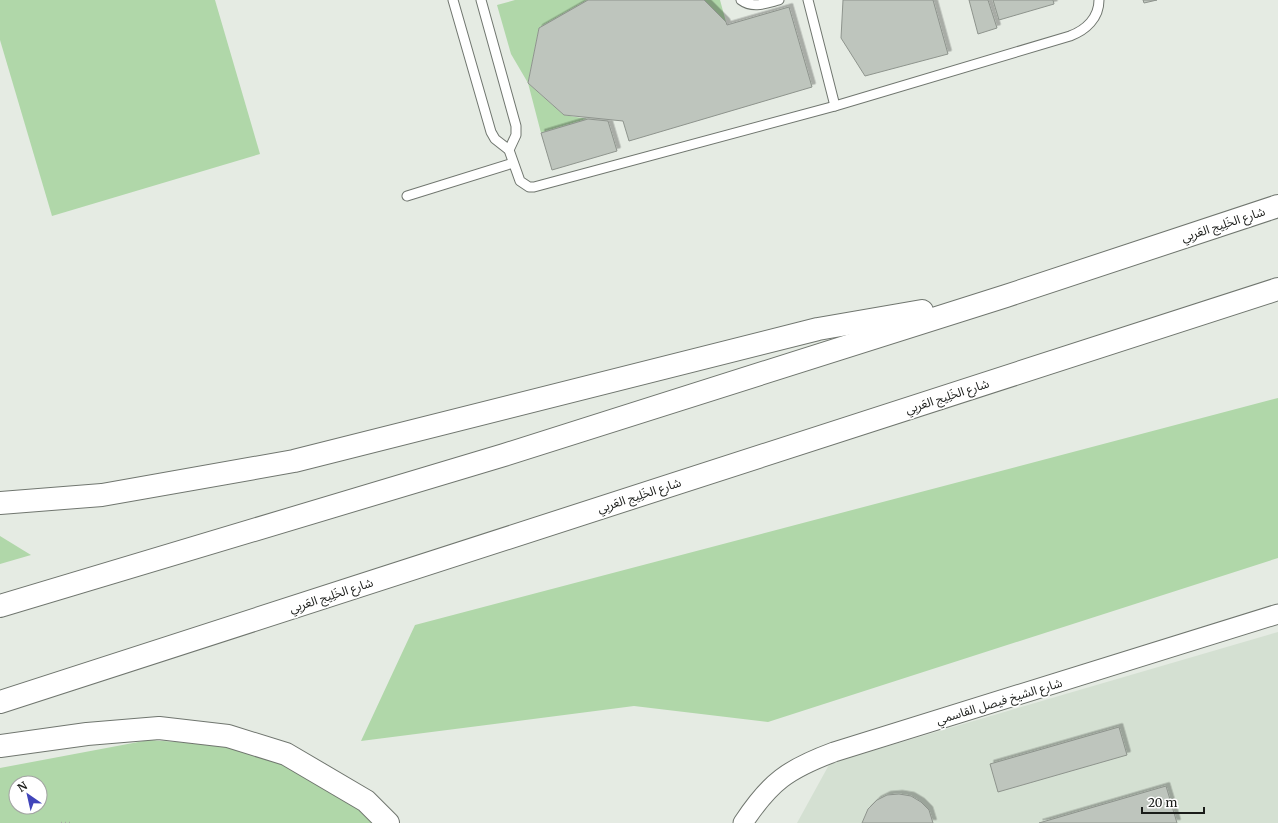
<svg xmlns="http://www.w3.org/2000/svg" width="1278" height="823" font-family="Merriweather,'Noto Sans Arabic',serif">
	<defs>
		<filter id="shadow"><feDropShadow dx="3.5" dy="-3.5" stdDeviation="0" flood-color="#0004"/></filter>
	</defs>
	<rect width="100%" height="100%" fill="#e5ebe3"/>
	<polygon fill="#d4e0d2" points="1278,632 1278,823 797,823 830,763"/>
	<g fill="#b0d7a9" fill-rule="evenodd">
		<polygon points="0,0 215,0 260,154 52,216 0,40"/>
		<polygon points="515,0 588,0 539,28 528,83 564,115 588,119 541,133 528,83 511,54 497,5"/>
		<polygon points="704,0 720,0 726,22"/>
		<polygon points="1278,398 1278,558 768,722 634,706 361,741 415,625"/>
		<polygon points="0,536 31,555 0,564"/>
		<path d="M149,740l86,6 63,17 86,60h-384v-55zM16,783h24v24h-24z"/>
	</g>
	<g fill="#bec5bd" stroke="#8e948d" filter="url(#shadow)">
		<polygon points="588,0 704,0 726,22 727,25 789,7 812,87 629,141 623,121 564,115 528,83 539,28"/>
		<polygon points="843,0 933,0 948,54 865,76 841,38"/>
		<polygon points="969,0 988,0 997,28 978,34"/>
		<polygon points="993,0 1053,0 1054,4 999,20"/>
		<polygon points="1143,0 1157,0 1144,3"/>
		<polygon points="588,119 608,121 617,151 552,170 541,133"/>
		<polygon points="1119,727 1127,755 998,792 990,764"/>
		<polygon points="1166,786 1177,823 1039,823"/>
		<polygon points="899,794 911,796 921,802 929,810 933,823 862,823 868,809 877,800 887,795"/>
	</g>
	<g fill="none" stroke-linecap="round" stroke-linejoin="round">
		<g stroke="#70766f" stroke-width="11">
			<g id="lane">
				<path d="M453,0l38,132 4,7 14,11 11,31 9,6h5l301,-81 235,-70c16,-6 29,-18 29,-36"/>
				<polyline points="481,0 516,126 516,135 509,150"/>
				<path d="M741,0c12,9 26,3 38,0"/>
				<polyline points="808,0 835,106"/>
				<polyline points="407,196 513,163"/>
			</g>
		</g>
		<g stroke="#70766f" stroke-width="21">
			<path id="street" d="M743,823c27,-41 45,-54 91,-71l444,-138"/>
		</g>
		<g stroke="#70766f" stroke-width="24">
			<g id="highway">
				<polyline points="0,503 102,495 294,461 818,329 922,311"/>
				<polyline points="0,606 504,455 1006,296 1278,206"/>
				<polyline points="0,702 1278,289"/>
				<polyline points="0,746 87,734 159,728 228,736 286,754 366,801 388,823"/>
			</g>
		</g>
		<polyline stroke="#a6aaa4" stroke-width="2.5" stroke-dasharray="1 3" stroke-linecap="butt" points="61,823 73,823"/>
		<use href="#lane" stroke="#fff" stroke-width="9"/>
		<use href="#street" stroke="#fff" stroke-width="19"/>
		<use href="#highway" stroke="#fff" stroke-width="22"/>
	</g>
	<g text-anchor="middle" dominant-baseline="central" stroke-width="3.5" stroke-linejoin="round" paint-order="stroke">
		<g font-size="12" fill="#1a1c19" stroke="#fff">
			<text transform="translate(1223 224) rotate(-18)">شارع الخَلِيج العَربِي</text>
			<text transform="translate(947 396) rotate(-18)">شارع الخَلِيج العَربِي</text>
			<text transform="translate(639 495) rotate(-18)">شارع الخَلِيج العَربِي</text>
			<text transform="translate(331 595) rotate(-18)">شارع الخَلِيج العَربِي</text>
			<text transform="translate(999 701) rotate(-17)">شارع الشيخ فيصل القاسمي</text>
		</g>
	</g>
	<g transform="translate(28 795) rotate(326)"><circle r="19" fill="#ffffff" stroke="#a3a4a3"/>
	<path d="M0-3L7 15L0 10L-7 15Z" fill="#4145ba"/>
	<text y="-6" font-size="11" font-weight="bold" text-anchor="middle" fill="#1a1c19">N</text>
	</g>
	<path d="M1142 807v6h62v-6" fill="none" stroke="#1a1c19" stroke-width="2"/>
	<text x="1148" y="807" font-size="12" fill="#1a1c19" stroke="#ffffff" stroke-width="3" paint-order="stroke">20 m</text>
</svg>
